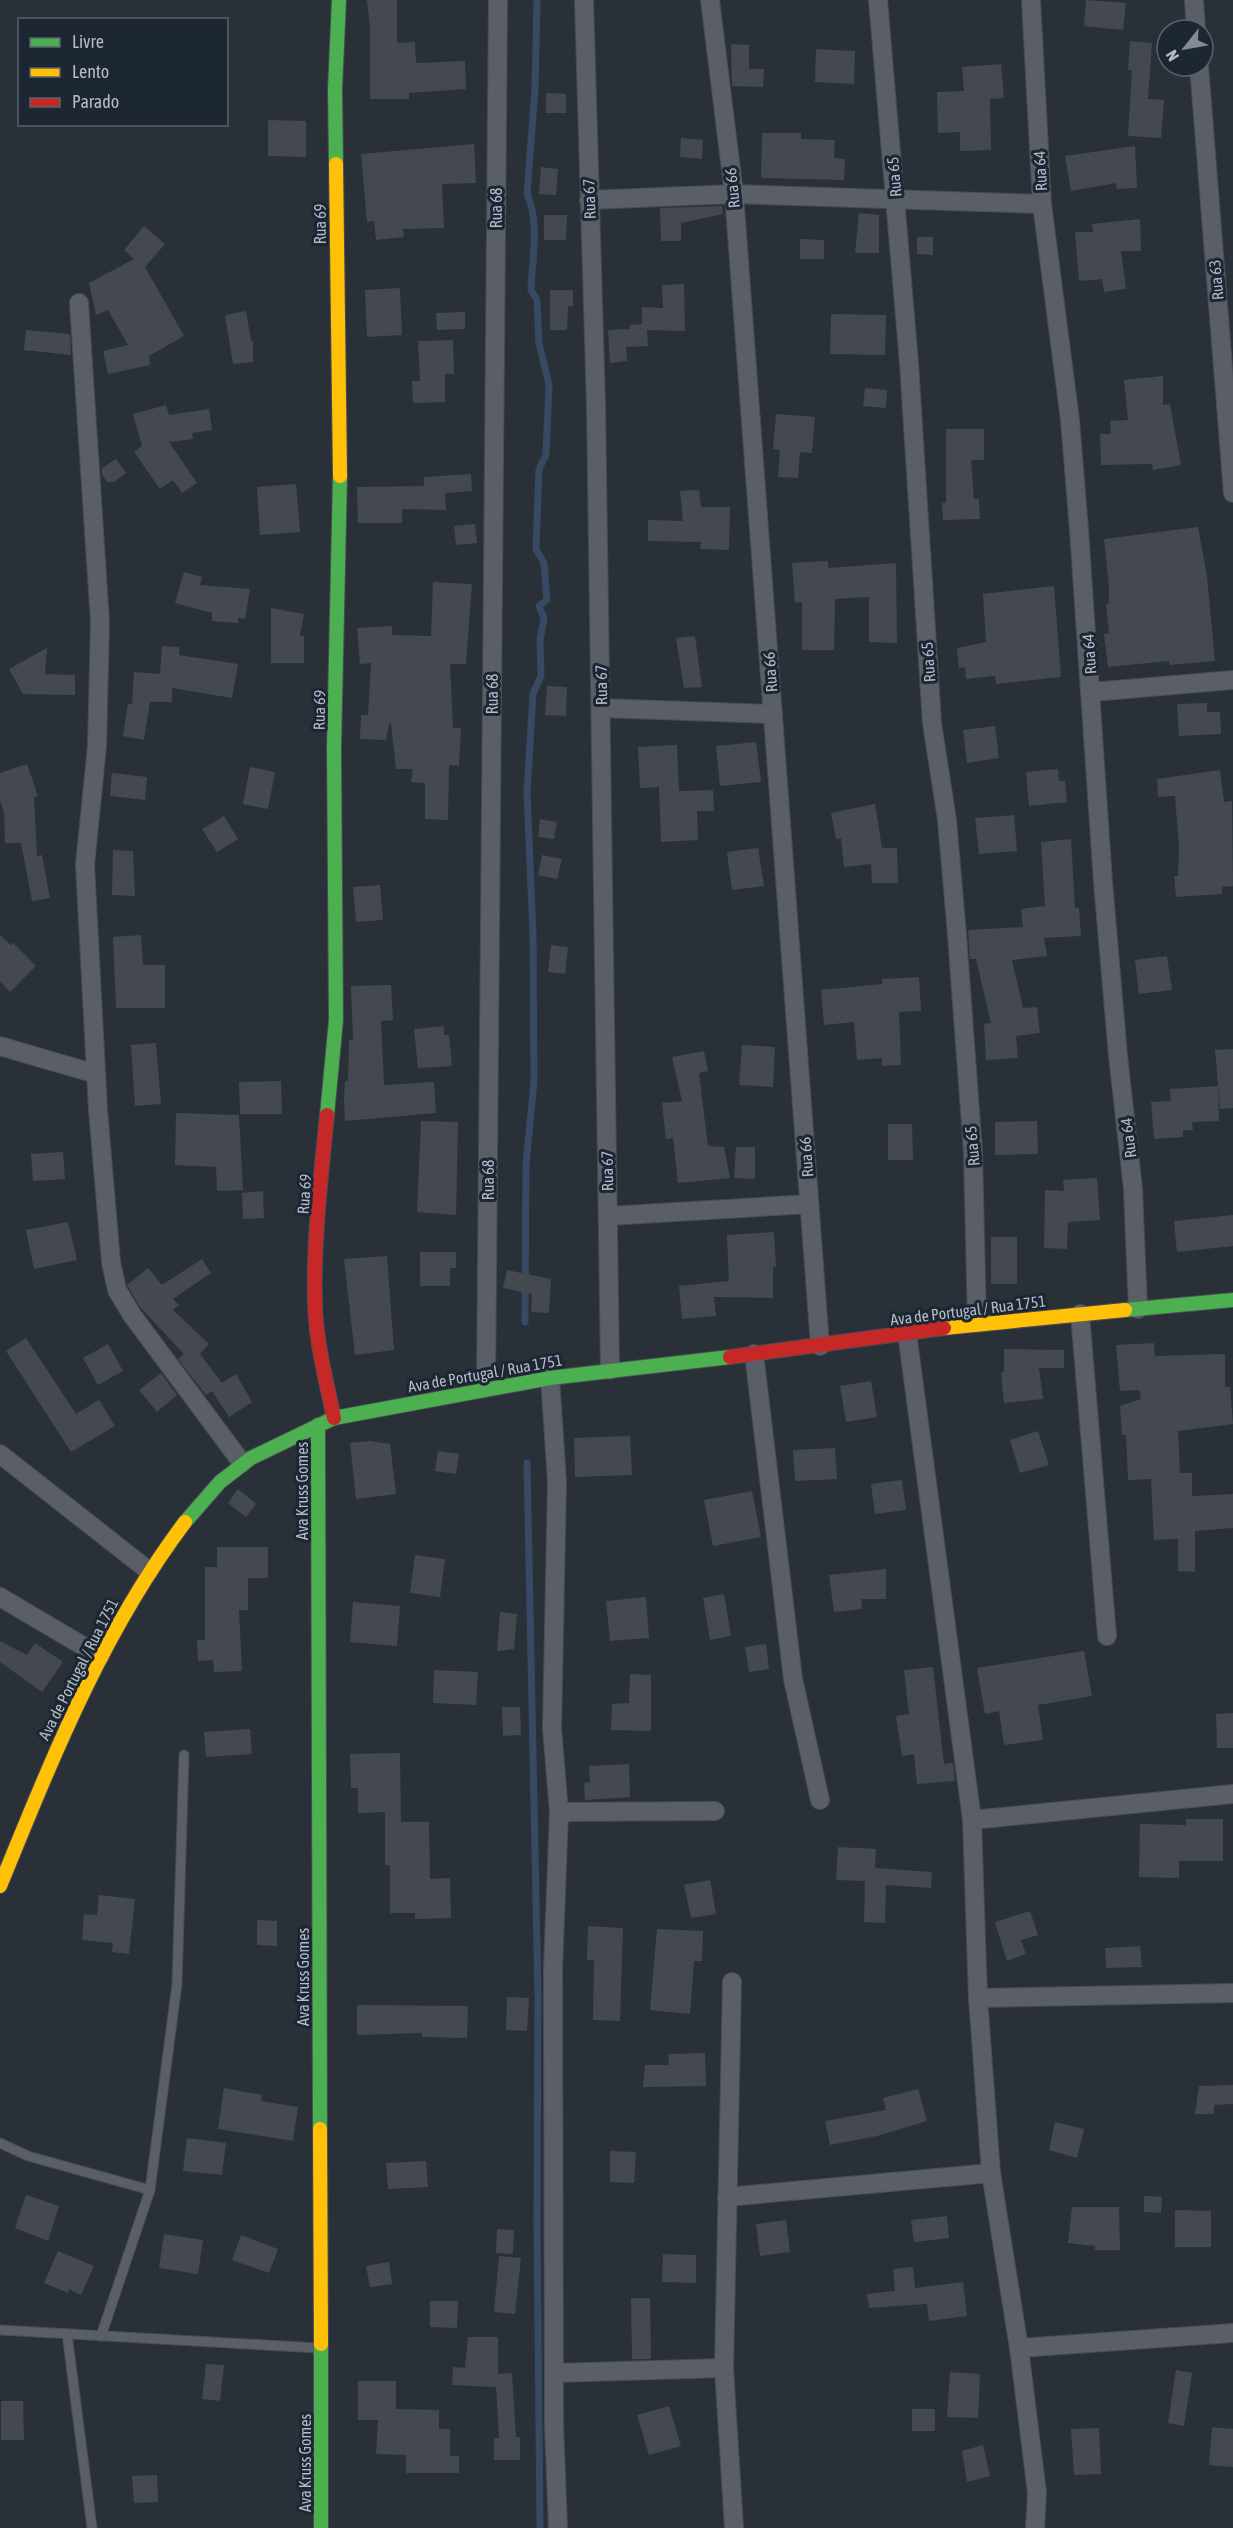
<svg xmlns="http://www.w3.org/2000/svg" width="1233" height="2528" font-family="'Asap Condensed',sans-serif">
	<rect width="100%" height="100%" fill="#2a3038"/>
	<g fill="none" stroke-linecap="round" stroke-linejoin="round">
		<g stroke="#384963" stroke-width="7">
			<path d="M525,1322l1,-158 8,-82 -1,-147 -6,-143 6,-98 8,-18 -1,-36 4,-22 -5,-12 8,-6 -3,-37 -8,-14 3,-80 7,-14 3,-70 -10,-42 -2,-43 -6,-10c1,-30 9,-68 -4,-96l8,-105 2,-89"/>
			<polyline points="527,1463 538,1998 537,2221 540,2528"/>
		</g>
	</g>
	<g fill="#444950">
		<polygon points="367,0 397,0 397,43 415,42 416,63 465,61 466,89 409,93 409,99 370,99 370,27"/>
		<polygon points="1086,0 1126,3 1123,30 1084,26"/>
		<polygon points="1130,41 1152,43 1148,99 1164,100 1161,138 1128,136 1132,70 1128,70"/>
		<polygon points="731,44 749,45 749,69 764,69 763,87 732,86"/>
		<polygon points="816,49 855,51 854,84 815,82"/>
		<polygon points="1001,64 1004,98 990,99 991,150 960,151 960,132 938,133 937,92 964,91 962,67"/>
		<polygon points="546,93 566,94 566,113 546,113"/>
		<polygon points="268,120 306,121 306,157 268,156"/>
		<polygon points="762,133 801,133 801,139 835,140 834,158 845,159 844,180 761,178"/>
		<polygon points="681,138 703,140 702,159 680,157"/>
		<polygon points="474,144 476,183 442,184 444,228 403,229 404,237 376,240 374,221 367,222 361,154"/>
		<polygon points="1135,146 1137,188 1117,189 1116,183 1071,191 1065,156"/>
		<polygon points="541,167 558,169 556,195 539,194"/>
		<polygon points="722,206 723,214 681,223 681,241 661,241 660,208"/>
		<polygon points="859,213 879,215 879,253 855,253"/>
		<polygon points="544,215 567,215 566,240 544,240"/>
		<polygon points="1140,219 1141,251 1121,251 1126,289 1104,292 1102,279 1079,281 1075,232 1093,232 1092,224"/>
		<polygon points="144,226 165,244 145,267 184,336 149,356 150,365 108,374 103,351 128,345 108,310 96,315 89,283 134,259 124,250"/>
		<polygon points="917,237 933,237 933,255 917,254"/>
		<polygon points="800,239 824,240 824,259 800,259"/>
		<polygon points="684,284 685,331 647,330 648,346 626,347 627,361 610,363 608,330 630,329 630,325 642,324 642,307 663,308 662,285"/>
		<polygon points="400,288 402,335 367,337 365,290"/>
		<polygon points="550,290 573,290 573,306 568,306 567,330 550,330"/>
		<polygon points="246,311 251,341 253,341 253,362 233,364 225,315"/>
		<polygon points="465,312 465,329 437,330 436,313"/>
		<polygon points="831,314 886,315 885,355 830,354"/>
		<polygon points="26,330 70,334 71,355 24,350"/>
		<polygon points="453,340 454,374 445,374 445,402 413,403 412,381 420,381 418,341"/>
		<polygon points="1163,376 1163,405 1170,404 1181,465 1153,470 1152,464 1101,465 1100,434 1111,434 1110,421 1128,420 1124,380"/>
		<polygon points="865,388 887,390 886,408 863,406"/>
		<polygon points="166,405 169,415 209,409 212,430 192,433 193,439 169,442 197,483 182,493 173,480 160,489 134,452 142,446 133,414"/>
		<polygon points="776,414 815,417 812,453 800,452 798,478 778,477 780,450 773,449"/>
		<polygon points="946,429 984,429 984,460 971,460 974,499 979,499 980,519 943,520 942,503 946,503"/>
		<polygon points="116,459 126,473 114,482 107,482 102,474 102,468"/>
		<polygon points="471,474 472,491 445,493 446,510 402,509 402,523 358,523 357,487 424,486 424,477"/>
		<polygon points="296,484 300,532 260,535 257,487"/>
		<polygon points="699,490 701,507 730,507 729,550 700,549 701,542 648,541 648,520 683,521 680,491"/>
		<polygon points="475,524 477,543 456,545 454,526"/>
		<polygon points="1198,527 1207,576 1215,661 1170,665 1169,661 1108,667 1104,634 1109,633 1106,604 1109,603 1109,587 1104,539"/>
		<polygon points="828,561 828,568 896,563 897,643 869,642 869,597 835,599 834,650 802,650 802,602 795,603 792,563"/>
		<polygon points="184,572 202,577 200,585 250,589 245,619 238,618 238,623 212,621 212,613 175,603"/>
		<polygon points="433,582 472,584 466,664 450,664 453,728 461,728 459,766 449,765 448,820 425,819 425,783 411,782 413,769 396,769 391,723 389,723 386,740 360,739 361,715 368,715 371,663 360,664 357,628 392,626 392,635 431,636"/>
		<polygon points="1054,586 1061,677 996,684 995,676 966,679 965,667 959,668 957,648 986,642 983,594"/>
		<polygon points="271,608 304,614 300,636 304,636 304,663 271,663"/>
		<polygon points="695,636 702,687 684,688 676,638"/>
		<polygon points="162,646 179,647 179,655 238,664 232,698 172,688 172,702 150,702 144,740 123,736 128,704 132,704 134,672 160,674"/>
		<polygon points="47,648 45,674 75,675 75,695 23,694 9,669"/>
		<polygon points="547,686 567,687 566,716 545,715"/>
		<polygon points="1207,703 1207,712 1220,712 1221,734 1179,736 1177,704"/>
		<polygon points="995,726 999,758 967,763 963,730"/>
		<polygon points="756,742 761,782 720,786 716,746"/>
		<polygon points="677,745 679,791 713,790 714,811 697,811 698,840 661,842 659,787 640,788 638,747"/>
		<polygon points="27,764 38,796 34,797 37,856 42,855 50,898 32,901 21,843 5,843 4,813 0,800 0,773"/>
		<polygon points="250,767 275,772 268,809 243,804"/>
		<polygon points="1058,769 1059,781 1065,781 1067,802 1029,806 1026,772"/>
		<polygon points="1220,770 1224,802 1232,801 1233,886 1222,887 1222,894 1176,897 1174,876 1178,876 1179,847 1175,796 1158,797 1157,779"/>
		<polygon points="112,773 147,777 145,800 110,796"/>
		<polygon points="875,804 882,848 897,848 898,883 872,883 871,864 844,867 841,838 836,839 831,813"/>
		<polygon points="1014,815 1017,851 979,854 975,818"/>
		<polygon points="224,816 238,839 217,852 202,829"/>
		<polygon points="540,819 557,822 554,839 538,837"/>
		<polygon points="1071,839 1075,908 1079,908 1081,936 1044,938 1047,956 1012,960 1023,1008 1037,1007 1040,1033 1016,1036 1018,1058 986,1060 984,1024 991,1023 976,959 970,959 968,930 1023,927 1021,909 1045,906 1041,842"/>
		<polygon points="758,848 764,886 732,890 727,852"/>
		<polygon points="113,850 133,851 135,896 112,895"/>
		<polygon points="542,855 562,859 557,879 538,875"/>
		<polygon points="380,885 383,920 356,922 353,887"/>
		<polygon points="0,935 11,945 13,943 36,966 10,992 0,981"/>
		<polygon points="141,935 143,965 165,965 165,1008 116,1008 113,937"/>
		<polygon points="551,945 568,947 565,974 548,972"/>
		<polygon points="1167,956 1172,990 1139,994 1135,960"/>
		<polygon points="919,977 921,1011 899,1012 901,1065 882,1066 882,1058 857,1060 854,1022 824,1025 821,990 882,984 882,979"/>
		<polygon points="391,985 393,1020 381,1021 384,1085 434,1082 436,1113 345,1121 344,1098 345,1081 348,1081 349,1040 353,1040 351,986"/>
		<polygon points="444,1026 444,1035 449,1035 452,1066 418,1068 414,1029"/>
		<polygon points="156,1043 161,1104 135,1106 131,1045"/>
		<polygon points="742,1045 775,1047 773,1087 739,1085"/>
		<polygon points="1233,1049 1233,1108 1220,1109 1215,1050"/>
		<polygon points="704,1051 708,1071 699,1073 708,1146 724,1147 730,1178 678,1183 673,1138 666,1139 662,1103 682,1101 672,1057"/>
		<polygon points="281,1081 282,1114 240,1114 239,1082"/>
		<polygon points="1218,1086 1219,1121 1192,1122 1193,1130 1183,1130 1183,1137 1154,1139 1151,1102 1171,1101 1170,1089"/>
		<polygon points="176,1113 239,1115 243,1190 217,1191 216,1167 175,1165"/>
		<polygon points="421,1121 458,1122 456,1215 417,1212"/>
		<polygon points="1037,1121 1038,1154 995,1155 995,1122"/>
		<polygon points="888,1124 912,1124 913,1160 888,1160"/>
		<polygon points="736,1147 755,1147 755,1179 734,1178"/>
		<polygon points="63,1152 65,1179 33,1181 31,1154"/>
		<polygon points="1097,1178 1100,1220 1068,1222 1067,1249 1044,1248 1045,1190 1064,1191 1063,1180"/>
		<polygon points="263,1191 264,1218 243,1219 242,1193"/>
		<polygon points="1233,1215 1233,1246 1177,1252 1174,1221"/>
		<polygon points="68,1222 77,1260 34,1269 26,1230"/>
		<polygon points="774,1232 776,1267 773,1267 773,1298 714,1297 716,1316 682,1319 679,1286 729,1281 727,1235"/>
		<rect x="991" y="1237" width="26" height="47"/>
		<polygon points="420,1252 456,1252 456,1268 450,1268 450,1286 420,1286"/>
		<polygon points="387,1256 394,1350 355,1355 344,1259"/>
		<polygon points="202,1259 211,1273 173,1299 179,1305 173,1310 209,1344 200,1354 222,1383 236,1374 252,1402 229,1417 212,1391 206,1395 195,1381 178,1359 184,1354 140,1307 127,1285 148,1268 162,1285"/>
		<polygon points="507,1270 551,1279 549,1313 531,1312 532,1294 503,1288"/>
		<polygon points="26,1338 76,1414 99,1400 115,1426 71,1452 6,1351"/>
		<polygon points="1154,1343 1155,1356 1225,1354 1225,1387 1230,1387 1233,1424 1178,1431 1180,1473 1192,1473 1192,1496 1233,1494 1233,1528 1195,1531 1195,1572 1178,1571 1178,1539 1154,1540 1151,1479 1128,1480 1126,1435 1122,1435 1120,1406 1141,1399 1139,1390 1120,1391 1116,1345"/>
		<polygon points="108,1344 123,1371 98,1385 83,1358"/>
		<polygon points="1004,1349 1064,1350 1064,1368 1039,1368 1043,1399 1004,1403 1001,1373 1004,1372"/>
		<polygon points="161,1373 177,1395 157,1412 139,1390"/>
		<polygon points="871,1381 877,1417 846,1422 840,1386"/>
		<polygon points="1038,1431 1049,1465 1020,1473 1010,1440"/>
		<polygon points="630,1436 632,1475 575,1477 574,1438"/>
		<polygon points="370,1441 390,1444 396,1494 356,1499 350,1443"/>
		<polygon points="835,1448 837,1479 795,1481 793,1450"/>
		<polygon points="438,1451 459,1454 456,1474 435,1471"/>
		<polygon points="902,1480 906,1510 875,1514 871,1484"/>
		<polygon points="238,1489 256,1504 246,1517 228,1503"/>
		<polygon points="752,1491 761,1537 713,1546 704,1500"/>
		<polygon points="217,1547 268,1547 268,1578 248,1578 248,1610 239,1610 242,1671 214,1672 213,1660 198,1661 197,1640 205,1640 205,1567 217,1567"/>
		<polygon points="415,1555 445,1559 440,1597 410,1593"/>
		<polygon points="886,1569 886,1599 861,1599 862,1609 834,1612 829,1575"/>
		<polygon points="724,1594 731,1636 710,1640 703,1598"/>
		<polygon points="646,1597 649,1638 610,1641 606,1601"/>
		<polygon points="353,1602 400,1606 397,1646 350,1642"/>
		<polygon points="500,1612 517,1614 514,1649 497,1651"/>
		<polygon points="0,1641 27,1655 35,1643 63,1662 42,1692 0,1662"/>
		<polygon points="766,1644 769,1669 749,1672 745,1647"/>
		<polygon points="1084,1651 1092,1696 1038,1705 1043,1740 1004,1745 999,1711 985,1714 977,1668"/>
		<polygon points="933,1667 944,1764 953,1763 955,1781 917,1784 914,1754 902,1756 896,1716 909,1714 904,1670"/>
		<polygon points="434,1670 478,1672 476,1705 433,1703"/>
		<polygon points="630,1674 651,1675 651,1731 611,1730 612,1704 629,1703"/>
		<polygon points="502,1707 520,1707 521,1735 503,1736"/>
		<polygon points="1233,1713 1233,1748 1217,1748 1216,1714"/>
		<polygon points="250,1729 252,1754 206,1757 204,1732"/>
		<polygon points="400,1753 401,1822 429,1822 430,1879 450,1878 451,1918 415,1919 415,1913 390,1913 390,1865 385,1865 385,1812 358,1813 358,1788 351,1788 350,1754"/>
		<polygon points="629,1764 630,1797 585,1800 584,1783 590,1782 589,1766"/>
		<polygon points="1186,1819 1223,1819 1223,1861 1179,1861 1179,1878 1139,1877 1140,1824 1186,1825"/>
		<polygon points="838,1847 876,1849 875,1868 932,1872 931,1888 886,1885 885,1923 864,1922 865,1881 836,1880"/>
		<polygon points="710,1880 716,1914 691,1918 684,1885"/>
		<polygon points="99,1895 135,1899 129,1954 112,1952 113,1943 82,1940 84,1914 97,1915"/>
		<polygon points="1030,1911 1038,1935 1021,1940 1026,1954 1007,1961 995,1922"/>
		<polygon points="257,1920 277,1921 277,1946 257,1945"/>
		<polygon points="588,1926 623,1928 620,2021 593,2020 594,1960 587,1960"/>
		<polygon points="657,1929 703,1931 702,1961 694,1961 690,2014 650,2010"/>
		<polygon points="1140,1946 1142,1967 1106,1968 1105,1948"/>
		<polygon points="507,1997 529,1998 527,2031 506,2030"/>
		<polygon points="357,2005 468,2006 467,2038 422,2037 422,2033 357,2035"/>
		<polygon points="705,2053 706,2086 643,2087 645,2065 669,2065 668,2054"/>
		<polygon points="1233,2085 1233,2104 1214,2105 1214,2114 1195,2114 1199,2086"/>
		<polygon points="224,2088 262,2095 261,2101 298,2107 293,2141 218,2129"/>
		<polygon points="918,2089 927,2121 877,2136 830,2145 825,2121 886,2110 883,2098"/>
		<polygon points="1055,2122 1084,2129 1077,2158 1049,2150"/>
		<polygon points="187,2138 226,2143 222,2175 183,2171"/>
		<polygon points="610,2151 636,2152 634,2183 610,2182"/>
		<polygon points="426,2161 428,2187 388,2189 386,2163"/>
		<polygon points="26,2195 59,2206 48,2241 15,2228"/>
		<polygon points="1144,2196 1162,2197 1161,2213 1144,2212"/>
		<polygon points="1072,2207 1119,2207 1120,2250 1095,2250 1095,2246 1068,2243"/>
		<polygon points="1175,2210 1211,2211 1211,2247 1175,2247"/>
		<polygon points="947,2216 949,2238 914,2242 911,2220"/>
		<polygon points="786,2220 790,2252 760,2256 756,2224"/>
		<polygon points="497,2229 514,2230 513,2254 496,2253"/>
		<polygon points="164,2234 203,2240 198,2274 159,2268"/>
		<polygon points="241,2235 278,2249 269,2273 232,2260"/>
		<polygon points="58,2251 94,2266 81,2295 69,2289 68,2293 44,2283"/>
		<polygon points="663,2254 696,2255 696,2283 662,2282"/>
		<polygon points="499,2256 521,2258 515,2314 494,2312"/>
		<polygon points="389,2262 392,2284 370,2287 366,2266"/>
		<polygon points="913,2267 915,2288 963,2282 967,2316 929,2321 927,2304 869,2308 867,2294 895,2291 893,2269"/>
		<polygon points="631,2298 650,2298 651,2359 632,2359"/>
		<polygon points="430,2301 458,2301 457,2328 430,2327"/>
		<polygon points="468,2337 498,2337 498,2374 512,2373 516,2437 520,2437 520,2460 494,2460 494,2438 499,2438 496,2387 452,2385 453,2367 465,2368"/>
		<polygon points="206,2364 224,2365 220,2401 202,2399"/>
		<polygon points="1176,2370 1192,2373 1184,2426 1168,2423"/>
		<polygon points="950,2372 980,2374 978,2418 947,2417"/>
		<polygon points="358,2381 396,2381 396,2409 439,2410 439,2429 450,2429 450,2456 459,2456 459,2473 406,2473 406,2455 376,2454 378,2420 358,2420"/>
		<polygon points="1,2401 23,2401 24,2440 1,2440"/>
		<polygon points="669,2406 681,2446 649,2455 637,2415"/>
		<rect x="912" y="2409" width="23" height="22"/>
		<polygon points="1212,2427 1233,2429 1233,2467 1209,2465"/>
		<polygon points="1099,2428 1101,2474 1074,2475 1071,2429"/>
		<polygon points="983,2445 990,2476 967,2482 962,2451"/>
		<polygon points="157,2475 158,2502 134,2503 132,2476"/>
	</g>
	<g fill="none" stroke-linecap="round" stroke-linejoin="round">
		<g stroke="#484c53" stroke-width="11">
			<g id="lane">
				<polyline points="0,2143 28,2156 150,2190"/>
				<polyline points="0,2330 318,2348"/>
				<polyline points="67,2334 92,2528"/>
				<polyline points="101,2336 150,2190 177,1984 184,1755"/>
			</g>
		</g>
		<g stroke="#484c53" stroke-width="20">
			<g id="street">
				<polyline points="584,0 596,406 610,1370"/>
				<polyline points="710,0 734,194 820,1346"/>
				<polyline points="878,0 909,363 932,723 947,820 957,935 973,1152 977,1323"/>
				<polyline points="1031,0 1042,204 1070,420 1079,530 1103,882 1118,1056 1133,1189 1138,1309"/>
				<polyline points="1194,0 1196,30"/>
				<polyline points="1199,66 1233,493"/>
				<polyline points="589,200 734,194 1042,204"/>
				<polyline points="79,303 100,622 97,746 85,865 98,1110 111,1262 117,1290 132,1315 242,1463"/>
				<polyline points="1092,692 1233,680"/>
				<polyline points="601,708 773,714"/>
				<polyline points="0,1046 96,1074"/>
				<polyline points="608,1216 809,1204"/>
				<polyline points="1080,1314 1107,1636"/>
				<polyline points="907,1333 972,1820 978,1998 991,2173 1019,2348 1037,2493 1035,2528"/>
				<polyline points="754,1354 793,1679 820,1800"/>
				<polyline points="550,1378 557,1481 552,1728 559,1812 553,1969 554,2425 558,2528"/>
				<polyline points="486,1388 498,0"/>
				<polyline points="0,1454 149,1571"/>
				<polyline points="0,1597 100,1656"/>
				<polyline points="559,1812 715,1811"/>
				<polyline points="972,1820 1233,1794"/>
				<polyline points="732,1982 724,2368 734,2528"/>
				<polyline points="978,1998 1233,1993"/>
				<polyline points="727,2197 991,2173"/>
				<polyline points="1019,2348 1233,2333"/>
				<polyline points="554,2373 724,2368"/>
			</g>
		</g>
		<g stroke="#484c53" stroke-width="16">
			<g id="fast">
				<polyline points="336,164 335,89 339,0"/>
				<polyline points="327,1115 336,1020 334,748 340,476"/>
				<polyline points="1125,1310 1233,1300"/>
				<polyline points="318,1425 320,2129"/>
				<polyline points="185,1522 220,1482 251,1458 334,1418 550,1378 730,1357"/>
				<polyline points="321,2344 321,2528"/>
			</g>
		</g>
		<g stroke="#484c53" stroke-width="16">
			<g id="slow">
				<polyline points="336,164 340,476"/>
				<polyline points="944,1328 1125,1310"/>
				<path d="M0,1886c52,-127 102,-254 185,-364"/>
				<polyline points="320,2129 321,2344"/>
			</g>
		</g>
		<g stroke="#484c53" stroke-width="16">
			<g id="jam">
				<path d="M327,1115c-6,62 -14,126 -12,189 1,38 11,77 19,114"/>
				<polyline points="730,1357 944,1328"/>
			</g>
		</g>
		<use href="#lane" stroke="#5a5e66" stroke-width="9"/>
		<use href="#street" stroke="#5a5e66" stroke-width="18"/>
		<use href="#fast" stroke="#4caf50" stroke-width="14"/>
		<use href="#slow" stroke="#ffc107" stroke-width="14"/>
		<use href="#jam" stroke="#c62828" stroke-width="14"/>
	</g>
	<g text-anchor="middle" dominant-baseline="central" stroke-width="6" stroke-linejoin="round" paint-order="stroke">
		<g font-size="16" fill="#b4bcc9" stroke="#1d2633">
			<text transform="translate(1040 171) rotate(-93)">Rua 64</text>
			<text transform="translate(894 177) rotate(-95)">Rua 65</text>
			<text transform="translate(732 188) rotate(-96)">Rua 66</text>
			<text transform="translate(589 199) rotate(-92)">Rua 67</text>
			<text transform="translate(496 208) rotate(-90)">Rua 68</text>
			<text transform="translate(320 224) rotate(-90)">Rua 69</text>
			<text transform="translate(1216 280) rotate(-95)">Rua 63</text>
			<text transform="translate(1089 654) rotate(-94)">Rua 64</text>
			<text transform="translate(928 662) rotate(-94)">Rua 65</text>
			<text transform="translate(770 672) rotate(-94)">Rua 66</text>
			<text transform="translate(601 685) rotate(-91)">Rua 67</text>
			<text transform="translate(492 694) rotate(-90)">Rua 68</text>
			<text transform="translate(319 710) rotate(-89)">Rua 69</text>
			<text transform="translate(1128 1138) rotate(-97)">Rua 64</text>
			<text transform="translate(972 1146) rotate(-95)">Rua 65</text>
			<text transform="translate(806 1157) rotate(-94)">Rua 66</text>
			<text transform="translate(607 1171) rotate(-91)">Rua 67</text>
			<text transform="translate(488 1180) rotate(-90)">Rua 68</text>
			<text transform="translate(304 1194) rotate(-86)">Rua 69</text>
			<text transform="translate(968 1310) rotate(-7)">Ava de Portugal / Rua 1751</text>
			<text transform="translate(485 1373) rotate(-10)">Ava de Portugal / Rua 1751</text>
			<text transform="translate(302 1491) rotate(-90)">Ava Kruss Gomes</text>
			<text transform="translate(78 1669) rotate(-63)">Ava de Portugal / Rua 1751</text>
			<text transform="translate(303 1977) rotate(-90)">Ava Kruss Gomes</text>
			<text transform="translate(305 2463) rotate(-90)">Ava Kruss Gomes</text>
		</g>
	</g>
	<rect x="18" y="18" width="210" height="108" fill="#1d2633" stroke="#59626f" stroke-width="1.5"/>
	<rect x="30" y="38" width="30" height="9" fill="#4caf50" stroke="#59626f" stroke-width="1.5"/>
	<text x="72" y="48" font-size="18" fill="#b4bcc9">Livre</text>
	<rect x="30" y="68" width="30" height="9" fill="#ffc107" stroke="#59626f" stroke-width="1.5"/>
	<text x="72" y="78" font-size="18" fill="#b4bcc9">Lento</text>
	<rect x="30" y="98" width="30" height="9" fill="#c62828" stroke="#59626f" stroke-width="1.5"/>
	<text x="72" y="108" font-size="18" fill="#b4bcc9">Parado</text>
	<g transform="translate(1185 48) rotate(239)"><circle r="28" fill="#1d2633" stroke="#59626f" stroke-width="1.5"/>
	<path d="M0-4.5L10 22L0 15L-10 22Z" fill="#848b96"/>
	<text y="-9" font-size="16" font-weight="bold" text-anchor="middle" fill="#b4bcc9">N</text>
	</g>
</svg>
